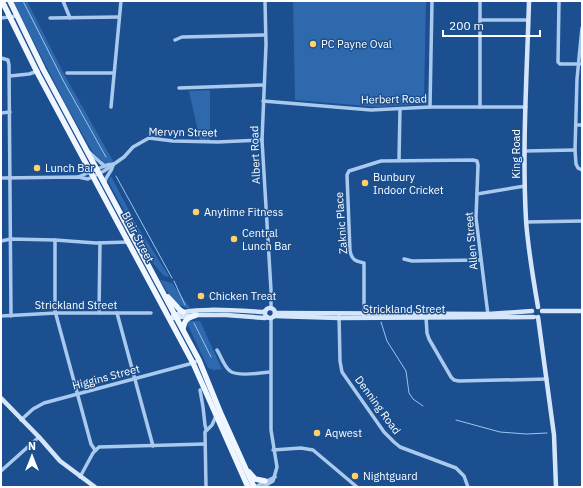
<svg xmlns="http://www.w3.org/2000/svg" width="583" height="488" font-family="'IBM Plex Sans',sans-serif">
	<rect width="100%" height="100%" fill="#1b4f8f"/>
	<g fill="#2e69ad">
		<polygon points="13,1 27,1 64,74 113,161 107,164 103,162 92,151 64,101"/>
		<polygon points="293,1 426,1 424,100 422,104 378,107 295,100"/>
		<polygon points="210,90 210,141 200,141 189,91"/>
		<polygon points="111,176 136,224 169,276 168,277 163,275 153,263 108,181"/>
		<path d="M160,280l12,3 19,26c-18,-4 -21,-14 -31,-29z"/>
		<polygon points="186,321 200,321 222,369 214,370 208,368"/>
	</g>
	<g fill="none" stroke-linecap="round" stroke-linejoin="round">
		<g stroke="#9cc4f0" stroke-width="1">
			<polyline points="23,1 64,82 106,157"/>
			<polyline points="116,176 172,278"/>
			<polyline points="174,281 185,305"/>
			<polyline points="381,322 387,341 406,371 409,393 413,399 423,406"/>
			<polyline points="194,323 211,357"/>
			<polyline points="456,420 500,432 526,434 547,433"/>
		</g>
		<g stroke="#a9c9ee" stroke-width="3.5">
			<polyline points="63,1 70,18"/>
			<polyline points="265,1 266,45 262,140 271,290 271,308"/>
			<polyline points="559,1 558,62 560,64 580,64"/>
			<polyline points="1,18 17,16"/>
			<polyline points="50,18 119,17"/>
			<polyline points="480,20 528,20"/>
			<polyline points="582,28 577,79 575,150 576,164 578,168 582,170"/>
			<polyline points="175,40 182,37 265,35"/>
			<polyline points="1,58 8,60 9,65 11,316"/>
			<polyline points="67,73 114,73"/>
			<polyline points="10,76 29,74 38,71"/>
			<polyline points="179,88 264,85"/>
			<polyline points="263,101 371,110 430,107 526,107"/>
			<polyline points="111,107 121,1"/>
			<polyline points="430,107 432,1"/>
			<polyline points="480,107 480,1"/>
			<polyline points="1,113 10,112"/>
			<polyline points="576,125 582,125"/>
			<polyline points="525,151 575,150"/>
			<polyline points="89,152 101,163 105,166"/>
			<polyline points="399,160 400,109"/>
			<polyline points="78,177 107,165 113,164"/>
			<polyline points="1,178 78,177 88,179 104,171 124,157 133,147 149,138 173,141 218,142 262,140"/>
			<path d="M105,182c1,-7 7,-10 8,-17"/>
			<polyline points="477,194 525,186"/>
			<polyline points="526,222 582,221"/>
			<polyline points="55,240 55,311 91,444 95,450"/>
			<polyline points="1,241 11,239 55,240 96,243 129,242"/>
			<polyline points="404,259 412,261 481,260"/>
			<polyline points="99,313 100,243"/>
			<polyline points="117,313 153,446"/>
			<polyline points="339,315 340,361 342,372 384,432 394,442 400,447 456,468 464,476 468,487"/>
			<path d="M364,315v-52c-9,-2 -12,-3 -14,-12l-3,-76 2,-4 32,-10 92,-1 4,1 1,4 -2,53 12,97"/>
			<polyline points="1,316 56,313 151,313"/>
			<polyline points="426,317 427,333 429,339 451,377 454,380 459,381 547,379"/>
			<path d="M217,350c4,6 7,17 13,21 7,6 32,2 40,1"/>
			<polyline points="200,390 203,407 205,425 206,429"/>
			<polyline points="21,420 33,409 44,403 193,363 199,360"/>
			<polyline points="273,450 301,448 313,450 357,487"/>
			<polyline points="1,471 39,437"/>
			<polyline points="80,477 93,453 99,447 205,444"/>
			<polyline points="206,487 205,432 212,425 216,416"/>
			<polyline points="255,487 275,477"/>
			<polyline points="263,487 273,481 277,467 271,430 271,318"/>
		</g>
		<g stroke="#d6e6fa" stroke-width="4.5">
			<path d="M529,1c-2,73 -7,146 -3,219 2,29 7,58 12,87"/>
			<circle cx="270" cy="313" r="5"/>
			<polyline points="542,311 582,311"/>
			<polyline points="275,313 488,314 532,311"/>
			<path d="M173,316c14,-10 71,-5 90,-4l2,-1"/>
			<polyline points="274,316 339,318 534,317"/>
			<polyline points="538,317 554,435 556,487"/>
			<polyline points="173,318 196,315 226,315 265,318 267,317"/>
			<polyline points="1,398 39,437 60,461 95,487"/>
		</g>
		<g stroke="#f0f6ff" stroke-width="5.5">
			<polyline points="2,1 37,72 193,363 248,487"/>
			<polyline points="10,1 43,69 199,360 221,414 254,487"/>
			<polyline points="168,297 180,310 183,312"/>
			<path d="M183,329c2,-11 4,-10 13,-14"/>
			<polyline points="249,472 255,479 265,481"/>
		</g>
	</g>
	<g fill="#ffd166" stroke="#1b4f8f" stroke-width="1.5">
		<circle cx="313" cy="44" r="4"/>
		<circle cx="37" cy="168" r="4"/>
		<circle cx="365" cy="183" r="4"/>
		<circle cx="196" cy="212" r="4"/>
		<circle cx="234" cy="239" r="4"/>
		<circle cx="201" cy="296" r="4"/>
		<circle cx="317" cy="433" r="4"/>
		<circle cx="355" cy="476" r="4"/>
	</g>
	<g text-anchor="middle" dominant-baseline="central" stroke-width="3" stroke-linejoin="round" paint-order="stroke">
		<g font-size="11" fill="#fff" stroke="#1b4f8f" text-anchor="start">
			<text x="321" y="44">PC Payne Oval</text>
			<text x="45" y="168">Lunch Bar</text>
			<text x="373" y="177">Bunbury<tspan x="373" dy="13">Indoor Cricket</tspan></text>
			<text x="204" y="212">Anytime Fitness</text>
			<text x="242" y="233">Central<tspan x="242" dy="13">Lunch Bar</tspan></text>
			<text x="209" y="296">Chicken Treat</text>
			<text x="325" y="433">Aqwest</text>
			<text x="363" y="476">Nightguard</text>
		</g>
		<g font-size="11" fill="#fff" stroke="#1b4f8f">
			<text transform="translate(394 99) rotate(-1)">Herbert Road</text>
			<text transform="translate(183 132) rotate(1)">Mervyn Street</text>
			<text transform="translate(516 154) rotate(-90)">King Road</text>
			<text transform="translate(255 155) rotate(-92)">Albert Road</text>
			<text transform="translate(341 223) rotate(-94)">Zaknic Place</text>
			<text transform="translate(138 237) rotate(62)">Blair Street</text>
			<text transform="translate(471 241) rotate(-95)">Allen Street</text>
			<text x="76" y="305">Strickland Street</text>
			<text x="404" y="309">Strickland Street</text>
			<text transform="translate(106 377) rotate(-15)">Higgins Street</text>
			<text transform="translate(378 405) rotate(54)">Denning Road</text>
		</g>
	</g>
	<rect width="583" height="488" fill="none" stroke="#ffffff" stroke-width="4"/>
	<g transform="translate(32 456)" stroke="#1b4f8f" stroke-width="3" paint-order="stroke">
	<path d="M0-3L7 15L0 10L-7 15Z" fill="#ffffff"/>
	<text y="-6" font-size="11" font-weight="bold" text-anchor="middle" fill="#ffffff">N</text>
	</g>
	<path d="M443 30v6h97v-6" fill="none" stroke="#ffffff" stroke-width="2"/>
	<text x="449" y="30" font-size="12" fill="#ffffff" stroke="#1b4f8f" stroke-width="3" paint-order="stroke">200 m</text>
</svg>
